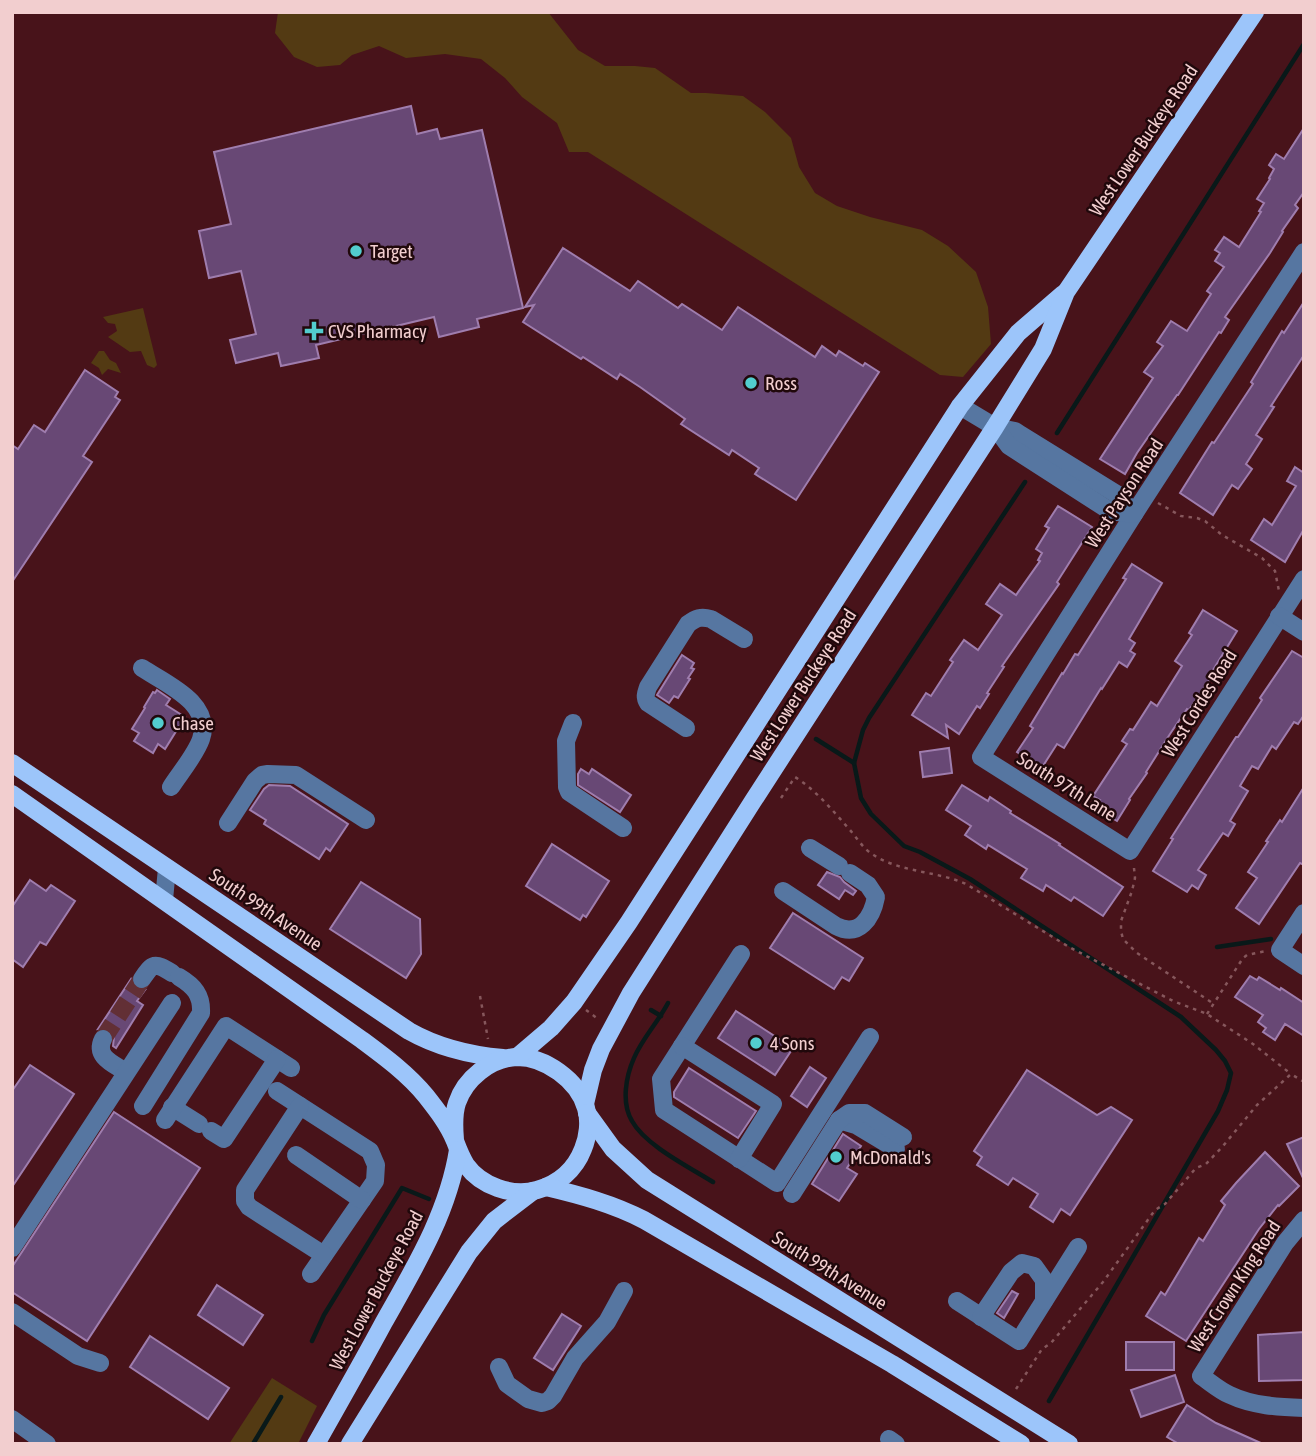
<svg xmlns="http://www.w3.org/2000/svg" width="1316" height="1456" font-family="'Asap Condensed',sans-serif">
	<rect width="100%" height="100%" fill="#48131a"/>
	<g fill="#533a13">
		<polygon points="278,12 548,12 578,50 605,66 635,66 655,68 691,93 706,93 743,96 765,112 791,138 799,167 815,193 837,206 870,217 922,230 948,246 976,272 988,307 991,344 963,377 940,375 588,152 569,152 557,123 522,97 505,78 481,59 445,54 406,58 379,46 352,55 340,65 317,67 294,57 275,33"/>
		<polygon points="143,308 157,365 154,368 147,365 141,351 130,352 108,337 117,331 115,324 108,323 103,317"/>
		<polygon points="99,351 104,351 110,360 116,363 121,373 108,369 102,375 99,368 91,363"/>
		<polygon points="272,1378 317,1406 298,1444 229,1444"/>
	</g>
	<g fill="none" stroke-linecap="round" stroke-linejoin="round">
		<g stroke="#091919" stroke-width="4.5">
			<polyline points="1057,433 1304,44"/>
			<polyline points="1025,482 869,718 863,730 854,763 861,798 871,814 904,846 920,852 970,879 1181,1017 1216,1050 1225,1061 1231,1073 1227,1090 1218,1111 1049,1401"/>
			<polyline points="816,739 854,763"/>
			<polyline points="1217,947 1271,939"/>
			<path d="M668,1003c-10,19 -26,36 -34,55 -8,18 -13,45 -2,63 13,24 57,46 81,61"/>
			<polyline points="651,1010 661,1016"/>
			<polyline points="312,1341 324,1315 402,1188 429,1199"/>
			<polyline points="253,1444 281,1397"/>
		</g>
	</g>
	<g fill="#684875" stroke="#9f7dae" stroke-width="2">
		<polygon points="411,106 417,134 437,129 440,139 482,130 523,308 477,319 479,327 439,337 434,317 316,345 319,358 281,366 278,353 236,363 230,340 256,334 241,271 209,278 199,231 231,224 214,152"/>
		<polygon points="1304,128 1304,192 1295,205 1298,208 1282,231 1283,232 1270,253 1225,317 1229,320 1221,333 1219,332 1178,395 1177,395 1137,453 1125,474 1100,459 1153,378 1144,372 1163,346 1157,342 1171,321 1187,331 1211,294 1207,291 1224,267 1215,261 1220,253 1215,250 1224,237 1239,247 1261,212 1259,211 1264,203 1257,199 1270,179 1269,178 1274,169 1269,165 1276,154 1284,159"/>
		<polygon points="563,248 630,291 638,281 678,308 682,304 722,330 738,307 815,357 822,346 836,356 839,351 863,366 865,363 879,372 796,500 755,474 759,468 732,450 729,455 681,424 685,419 640,387 620,374 617,379 583,357 581,359 523,322 534,305 525,307"/>
		<polygon points="1304,302 1304,355 1271,406 1274,407 1256,435 1262,439 1246,464 1252,469 1238,489 1232,485 1213,515 1180,493 1212,442 1214,443 1253,384 1251,382 1282,331 1284,333"/>
		<polygon points="85,370 118,392 115,397 120,400 83,456 92,462 12,582 12,445 18,449 34,425 45,432"/>
		<polygon points="1295,467 1304,473 1304,529 1285,562 1251,540 1264,519 1272,525 1296,486 1287,481"/>
		<polygon points="1058,506 1092,527 1057,582 1059,584 1002,666 1004,667 987,693 989,694 980,708 977,706 959,734 946,725 948,738 912,715 926,693 931,696 953,662 950,660 964,640 978,650 1002,615 986,604 1000,584 1016,595 1040,561 1038,560 1042,553 1036,549 1049,528 1045,526"/>
		<polygon points="1132,564 1162,583 1129,639 1135,643 1130,651 1135,654 1127,667 1119,662 1102,689 1101,688 1064,748 1057,744 1041,769 1017,752 1033,728 1030,726 1062,673 1063,674 1075,654 1078,655 1126,579 1123,578"/>
		<polygon points="1203,610 1237,631 1213,670 1215,671 1208,682 1189,710 1187,709 1170,734 1146,772 1147,773 1129,799 1130,800 1117,821 1095,808 1100,800 1093,796 1127,744 1122,741 1130,729 1133,730 1151,702 1157,706 1182,666 1175,661 1192,635 1189,633"/>
		<polygon points="1292,651 1304,658 1304,715 1298,724 1294,722 1276,749 1272,746 1258,769 1252,766 1240,786 1248,791 1230,821 1235,824 1228,836 1223,833 1198,870 1206,875 1198,889 1192,885 1187,892 1153,871 1173,839 1171,838 1236,737 1238,737 1262,700 1260,698"/>
		<polygon points="682,655 694,663 691,668 694,669 688,678 690,679 678,698 674,696 669,703 657,695"/>
		<polygon points="157,690 170,699 166,705 185,717 165,749 158,744 153,753 134,741 139,733 132,729 145,708 144,707 153,692 155,693"/>
		<polygon points="949,748 952,773 923,777 920,752"/>
		<polygon points="581,769 589,774 592,769 631,795 620,812 578,785 578,774"/>
		<polygon points="269,785 290,786 348,824 330,851 326,848 319,859 264,824 266,820 250,810 264,789"/>
		<polygon points="962,785 988,801 990,797 1011,811 1010,813 1060,844 1059,845 1123,887 1103,916 1074,897 1071,901 1046,885 1043,891 1021,878 1027,869 988,845 986,849 965,835 971,826 946,810"/>
		<polygon points="1304,787 1304,865 1300,863 1259,924 1236,908 1257,878 1248,872 1268,842 1266,841 1280,820 1282,822"/>
		<polygon points="552,844 609,881 586,917 583,915 580,920 526,886"/>
		<polygon points="827,872 840,877 844,882 856,891 853,895 845,890 839,899 818,885"/>
		<polygon points="30,880 46,891 51,885 75,901 46,945 40,942 23,967 12,959 12,907"/>
		<polygon points="361,882 420,919 421,954 406,978 330,929"/>
		<polygon points="793,913 863,958 849,981 842,977 834,989 770,948"/>
		<polygon points="1250,976 1257,980 1259,977 1280,990 1281,988 1304,1003 1304,1036 1285,1024 1275,1040 1263,1032 1266,1028 1258,1022 1263,1015 1235,997"/>
		<polygon points="131,979 135,988 140,990 145,990 137,1001 143,1005 116,1048 113,1046 114,1037 111,1031 106,1028 98,1029"/>
		<polygon points="736,1011 793,1048 775,1075 718,1038"/>
		<polygon points="30,1065 74,1094 12,1187 12,1091"/>
		<polygon points="810,1067 826,1078 807,1107 791,1096"/>
		<polygon points="689,1068 756,1111 738,1138 674,1097 674,1092"/>
		<polygon points="1027,1070 1097,1115 1111,1107 1132,1120 1070,1215 1061,1209 1053,1222 1030,1207 1038,1194 1013,1178 1008,1185 977,1165 982,1157 974,1151"/>
		<polygon points="114,1112 200,1168 87,1341 12,1292 12,1267"/>
		<polygon points="843,1134 861,1146 847,1168 857,1174 839,1201 812,1184"/>
		<polygon points="1304,1137 1304,1180 1287,1144"/>
		<polygon points="1265,1152 1299,1186 1279,1206 1278,1205 1259,1229 1186,1341 1146,1316 1161,1292 1165,1295 1199,1238 1203,1241 1225,1205 1221,1201 1236,1183"/>
		<polygon points="217,1285 263,1315 243,1345 198,1315"/>
		<polygon points="1012,1291 1018,1294 1004,1318 997,1313"/>
		<polygon points="562,1314 581,1326 553,1370 534,1358"/>
		<polygon points="1304,1332 1304,1380 1259,1381 1258,1335"/>
		<polygon points="150,1336 229,1388 208,1419 130,1367"/>
		<rect x="1126" y="1342" width="48" height="28"/>
		<polygon points="1175,1375 1184,1402 1141,1417 1131,1390"/>
		<polygon points="1187,1405 1216,1423 1263,1444 1179,1444 1167,1437"/>
	</g>
	<g fill="none" stroke-linecap="round" stroke-linejoin="round">
		<polyline stroke="#622f35" stroke-width="18" stroke-dasharray="18 9" stroke-linecap="butt" points="103,1039 142,979"/>
		<g stroke="#86575c" stroke-width="2.5" stroke-dasharray="3.5 5" stroke-linecap="butt">
			<polyline points="1158,503 1181,516 1197,518 1205,521 1222,535 1262,558 1275,571 1279,591"/>
			<path d="M781,798l14,-21c22,14 38,34 55,53 6,7 11,15 18,21 28,22 67,19 98,33l103,63 104,54 34,13 46,30 38,30"/>
			<polyline points="1134,868 1135,878 1132,891 1121,921 1121,931 1123,939 1137,953 1214,1004"/>
			<polyline points="480,996 488,1039"/>
			<polyline points="586,1010 598,1019"/>
			<polyline points="1207,1014 1243,958 1247,955 1266,951"/>
			<polyline points="1016,1389 1042,1349 1051,1343 1103,1282 1155,1210 1165,1204 1196,1168 1206,1164 1223,1146 1257,1105 1291,1074 1304,1082"/>
		</g>
		<g stroke="#5676a1" stroke-width="18">
			<polyline points="1304,252 1134,514 981,757 1130,851 1304,579"/>
			<polyline points="960,406 995,427 1015,431 1021,435 1118,495 1134,514"/>
			<polyline points="995,427 1009,446 1110,511 1134,514"/>
			<polyline points="1279,616 1304,632"/>
			<path d="M142,668c24,16 71,35 59,71 -5,15 -21,34 -30,48"/>
			<polyline points="573,723 566,741 567,787 569,792 623,828"/>
			<path d="M686,728l-38,-25c-4,-6 -2,-10 0,-16l40,-63c8,-6 13,-8 23,-5l33,20"/>
			<polyline points="228,823 255,781 262,775 268,774 296,775 366,820"/>
			<polyline points="810,848 839,866"/>
			<path d="M783,891l53,35c23,12 36,-8 40,-29l-8,-12 -18,-12"/>
			<polyline points="164,900 167,868"/>
			<polyline points="1304,913 1280,950 1304,966"/>
			<polyline points="741,954 661,1079 664,1110 777,1183 870,1037"/>
			<path d="M142,979c11,-16 12,-17 30,-6"/>
			<path d="M103,1039c-9,18 11,25 23,33"/>
			<polyline points="682,1046 773,1104 739,1159"/>
			<polyline points="277,1091 370,1151 376,1165 375,1181 311,1274"/>
			<path d="M143,1106l58,-93c1,-18 -7,-27 -22,-36"/>
			<polyline points="300,1106 245,1190 245,1201 249,1207 324,1255"/>
			<polyline points="172,1107 199,1124"/>
			<polyline points="165,1120 226,1026 291,1068"/>
			<polyline points="839,1120 856,1125 896,1149"/>
			<polyline points="211,1131 224,1139 277,1059"/>
			<polyline points="296,1155 362,1200"/>
			<polyline points="792,1194 839,1120 849,1113 865,1113 903,1137"/>
			<path d="M1304,1220l-19,23 -84,133c9,6 19,15 29,19 23,11 49,12 74,13"/>
			<polyline points="12,1248 172,1003"/>
			<polyline points="957,1301 1019,1341 1078,1247"/>
			<polyline points="12,1312 78,1356 100,1363"/>
			<polyline points="981,1317 1011,1272 1022,1263 1034,1266 1044,1280 1044,1301"/>
			<polyline points="499,1367 507,1384 528,1399 542,1403 548,1401 553,1396 575,1358 607,1322 624,1291"/>
			<polyline points="12,1419 47,1444"/>
			<polyline points="889,1439 896,1444"/>
		</g>
		<g stroke="#9cc5fa" stroke-width="18">
			<path d="M12,763l397,268c30,17 60,24 94,27"/>
			<path d="M12,794l350,246c23,17 46,34 64,56 11,14 22,28 29,45 3,8 6,16 11,24 15,21 46,32 71,25 21,-6 38,-20 46,-41 5,-12 7,-28 3,-41 -8,-28 -41,-51 -69,-51 -27,1 -52,22 -60,46 -4,12 -3,25 -2,37"/>
			<polyline points="517,1057 551,1028 574,1002 629,922 960,406 1018,333 1063,294"/>
			<polyline points="585,1104 593,1070 601,1049 631,993 753,801 995,427 1043,349 1066,292 1255,12"/>
			<polyline points="587,1113 613,1149 647,1180 1069,1444"/>
			<path d="M546,1187c34,8 67,17 98,33l248,144 129,80"/>
			<path d="M316,1444c23,-41 46,-81 68,-122 31,-55 64,-109 74,-172"/>
			<polyline points="350,1444 469,1252 494,1221 533,1191"/>
		</g>
	</g>
	<g fill="#52cdce" stroke="#20080b" stroke-width="2.5">
		<circle cx="356" cy="251" r="7"/>
		<path d="M310.5 320.5h7v7h7v7h-7v7h-7v-7h-7v-7h7z"/>
		<circle cx="751" cy="383" r="7"/>
		<circle cx="158" cy="723" r="7"/>
		<circle cx="756" cy="1043" r="7"/>
		<circle cx="836" cy="1157" r="7"/>
	</g>
	<g text-anchor="middle" dominant-baseline="central" stroke-width="5" stroke-linejoin="round" paint-order="stroke">
		<g font-size="19" fill="#f2cecf" stroke="#20080b">
			<text transform="translate(1143 140) rotate(-56)">West Lower Buckeye Road</text>
			<text transform="translate(1124 493) rotate(-57)">West Payson Road</text>
			<text transform="translate(803 685) rotate(-57)">West Lower Buckeye Road</text>
			<text transform="translate(1199 703) rotate(-58)">West Cordes Road</text>
			<text transform="translate(1067 786) rotate(32)">South 97th Lane</text>
			<text transform="translate(266 909) rotate(34)">South 99th Avenue</text>
			<text transform="translate(830 1270) rotate(32)">South 99th Avenue</text>
			<text transform="translate(1234 1286) rotate(-57)">West Crown King Road</text>
			<text transform="translate(376 1290) rotate(-62)">West Lower Buckeye Road</text>
		</g>
		<g font-size="19" fill="#f2cecf" stroke="#20080b" text-anchor="start">
			<text x="370" y="251">Target</text>
			<text x="328" y="331">CVS Pharmacy</text>
			<text x="765" y="383">Ross</text>
			<text x="172" y="723">Chase</text>
			<text x="770" y="1043">4 Sons</text>
			<text x="850" y="1157">McDonald's</text>
		</g>
	</g>
	<rect width="1316" height="1456" fill="none" stroke="#f2cecf" stroke-width="28"/>
</svg>
